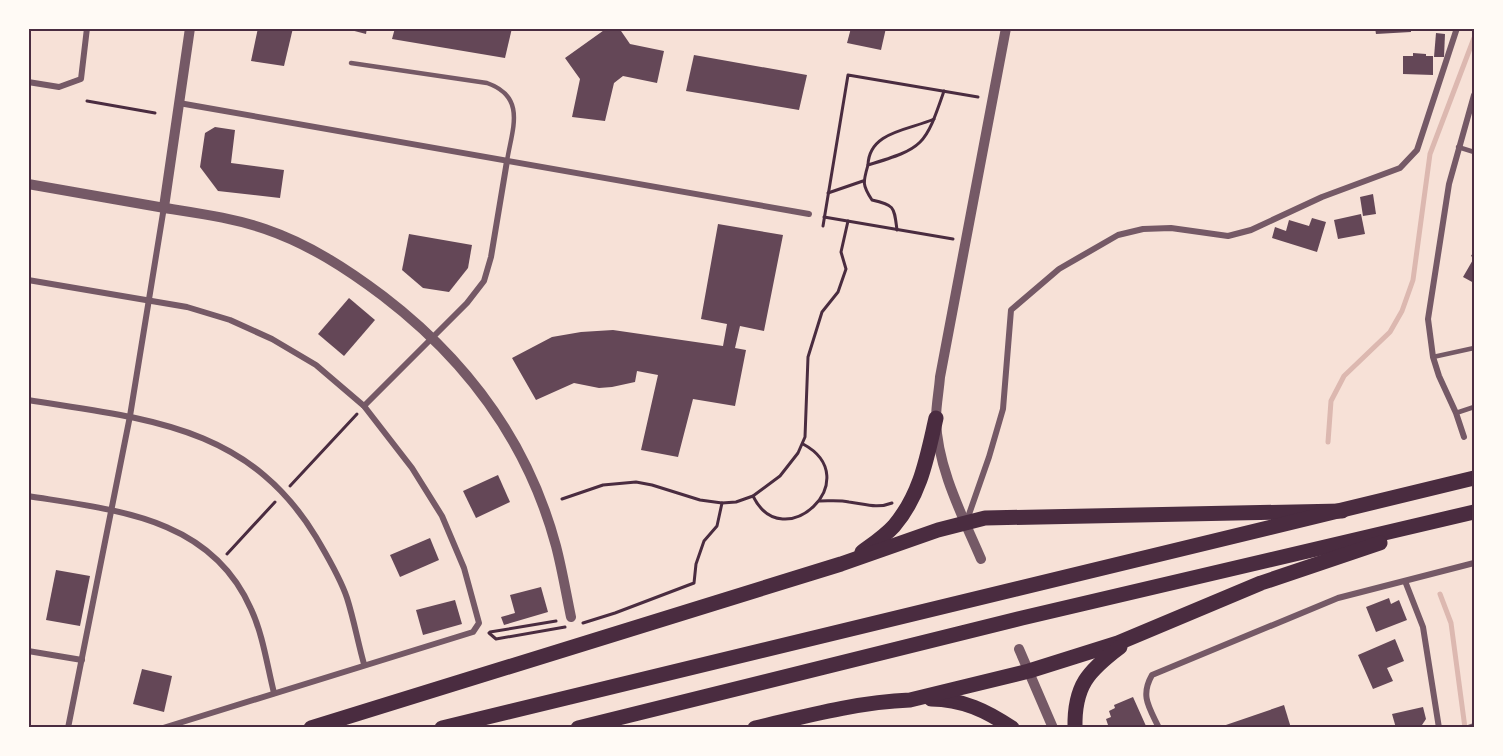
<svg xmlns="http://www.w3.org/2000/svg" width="1503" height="756" font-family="Helvetica,sans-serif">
	<rect width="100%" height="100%" fill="#f7e1d7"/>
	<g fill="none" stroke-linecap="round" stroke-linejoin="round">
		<g stroke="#dcb8b0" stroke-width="5">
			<polyline points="1328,442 1331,401 1344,376 1390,332 1402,311 1413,280 1430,154 1474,38"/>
			<polyline points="1440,594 1451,623 1465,728"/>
		</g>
	</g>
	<g fill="#644757">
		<polygon points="258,28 293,28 284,66 251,61"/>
		<polygon points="343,28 367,28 366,34"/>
		<polygon points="395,28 512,28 505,58 392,39"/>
		<polygon points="607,28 619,28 630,44 664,51 657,83 623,76 614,83 605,121 572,117 580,79 565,58"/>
		<polygon points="851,28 886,28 881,50 847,43"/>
		<polygon points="1375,28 1411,28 1411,32 1376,34"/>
		<polygon points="1436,33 1445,34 1444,57 1434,57"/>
		<polygon points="1413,53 1426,54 1426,56 1433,56 1433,75 1403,74 1403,56 1413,56"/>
		<polygon points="694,55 807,75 799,110 686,91"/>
		<polygon points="215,127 235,130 231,163 284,170 280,198 218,191 200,167 205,133"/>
		<polygon points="1373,194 1376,214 1363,216 1360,197"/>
		<polygon points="1361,214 1365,234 1338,239 1334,220"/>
		<polygon points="1312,218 1326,222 1317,252 1272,238 1275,227 1286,231 1289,220 1309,226"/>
		<polygon points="718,224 783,235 764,331 740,326 735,348 746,350 735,406 693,399 678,457 641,450 658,375 637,371 635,382 612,387 599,388 574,383 536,400 512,358 552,337 581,332 613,330 723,346 727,324 701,319"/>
		<polygon points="409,234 472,245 468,268 449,292 423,288 402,270"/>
		<polygon points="1474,251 1474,283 1463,277 1474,258 1471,256"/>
		<polygon points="349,298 375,320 344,356 318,334"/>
		<polygon points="498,475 510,502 476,518 463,491"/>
		<polygon points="430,538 439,560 400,577 390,555"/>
		<polygon points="56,570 90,576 80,626 46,620"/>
		<polygon points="541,587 548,612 504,625 501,617 515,613 510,595"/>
		<polygon points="1389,598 1391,604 1399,600 1407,620 1376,632 1366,607"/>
		<polygon points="455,600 462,624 423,635 416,610"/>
		<polygon points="1395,639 1404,661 1387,668 1393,681 1373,689 1358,655"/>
		<polygon points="142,669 172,676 164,712 133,704"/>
		<polygon points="1133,697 1146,726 1142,728 1109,728 1106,719 1111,717 1109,711 1115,708 1114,705"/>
		<polygon points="1284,705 1291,728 1220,728 1220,727"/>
		<polygon points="1423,707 1426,719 1420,728 1396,728 1392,714"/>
	</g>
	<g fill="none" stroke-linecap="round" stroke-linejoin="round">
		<g stroke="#4a2c40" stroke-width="3">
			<polyline points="87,101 155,113"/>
			<path d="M868,165c1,-34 42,-35 66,-46"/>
			<polyline points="828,193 863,181"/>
			<polyline points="824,217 953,239"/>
			<polyline points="823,226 848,75 978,97"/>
			<path d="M897,230c-3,-23 -2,-25 -25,-30 -10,-15 -9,-18 -4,-35 56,-17 57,-19 76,-74"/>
			<polyline points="290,486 357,414"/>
			<path d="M753,496c30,62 115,-17 50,-52"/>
			<polyline points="562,499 603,485 636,482 652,485 700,500 722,503 736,502 753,496 780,476 798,453 805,437 808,357 822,312 838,292 846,269 841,252 848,221"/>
			<path d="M820,501c10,0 20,-1 29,1 16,2 28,7 43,1"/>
			<polyline points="227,554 275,502"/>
			<polyline points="583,623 615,613 694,583 696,564 704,541 717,526 722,503"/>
			<polyline points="490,632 556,621"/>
			<polyline points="489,633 496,639 565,627"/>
		</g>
		<g stroke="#755966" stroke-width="4.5">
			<path d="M351,63l136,20c40,14 25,46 20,78"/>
			<polyline points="1458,147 1474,152"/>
			<polyline points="1433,357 1474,348"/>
			<polyline points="1456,413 1474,407"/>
		</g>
		<g stroke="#755966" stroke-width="6">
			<polyline points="28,82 59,87 81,79 87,28"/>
			<polyline points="179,103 809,214"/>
			<polyline points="28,280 187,307 230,320 272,339 316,365 364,406 412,468 442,516 464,568 479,623 473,632 163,728"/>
			<path d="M28,400c118,19 220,25 288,137 11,19 24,40 31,61 7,22 11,45 17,66"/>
			<polyline points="364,406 467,303 484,281 491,257 507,161"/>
			<polyline points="1464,437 1456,413 1439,376 1433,357 1428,319 1449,184 1474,95"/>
			<path d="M28,496c87,14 183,21 223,113 12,26 16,56 23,84"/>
			<polyline points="967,520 989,457 1003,409 1011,310 1059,269 1118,235 1143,229 1171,228 1228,236 1251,230 1322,197 1400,168 1417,150 1457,28"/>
			<polyline points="1405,581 1423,627 1439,728"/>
			<polyline points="28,651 82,660"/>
			<polyline points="68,728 130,416 164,207"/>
			<path d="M1159,728c-10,-21 -19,-32 -7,-53l186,-77 136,-35"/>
			<polyline points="1468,728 1474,726"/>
		</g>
		<g stroke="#755966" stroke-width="10">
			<path d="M28,184c44,8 87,15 131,23 36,6 71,10 106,22 44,15 82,40 118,67 85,65 145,146 173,250 6,23 10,47 15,71"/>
			<polyline points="164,207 190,28"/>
			<path d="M981,559c-19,-44 -44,-92 -45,-140 0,-14 3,-28 4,-42l66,-349"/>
			<polyline points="1019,649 1053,728"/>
		</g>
		<g stroke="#4a2c40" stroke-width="15">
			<path d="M862,552c11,-8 23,-16 32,-26 27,-32 33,-69 42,-108"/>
			<path d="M931,699c31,0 56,12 81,29"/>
			<polyline points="311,728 841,564 938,530 985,518 1342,511"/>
			<polyline points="442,728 1474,478"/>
			<polyline points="578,728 1022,618 1474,512"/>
			<path d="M755,728c51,-12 103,-26 155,-28l119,-29 89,-28 143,-60 119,-40"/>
			<path d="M1075,728c-1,-42 13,-57 45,-81"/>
		</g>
	</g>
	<rect width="1503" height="756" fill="none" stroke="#fffaf5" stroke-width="60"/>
	<rect x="30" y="30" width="1443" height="696" fill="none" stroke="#4a2c40" stroke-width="2"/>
</svg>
